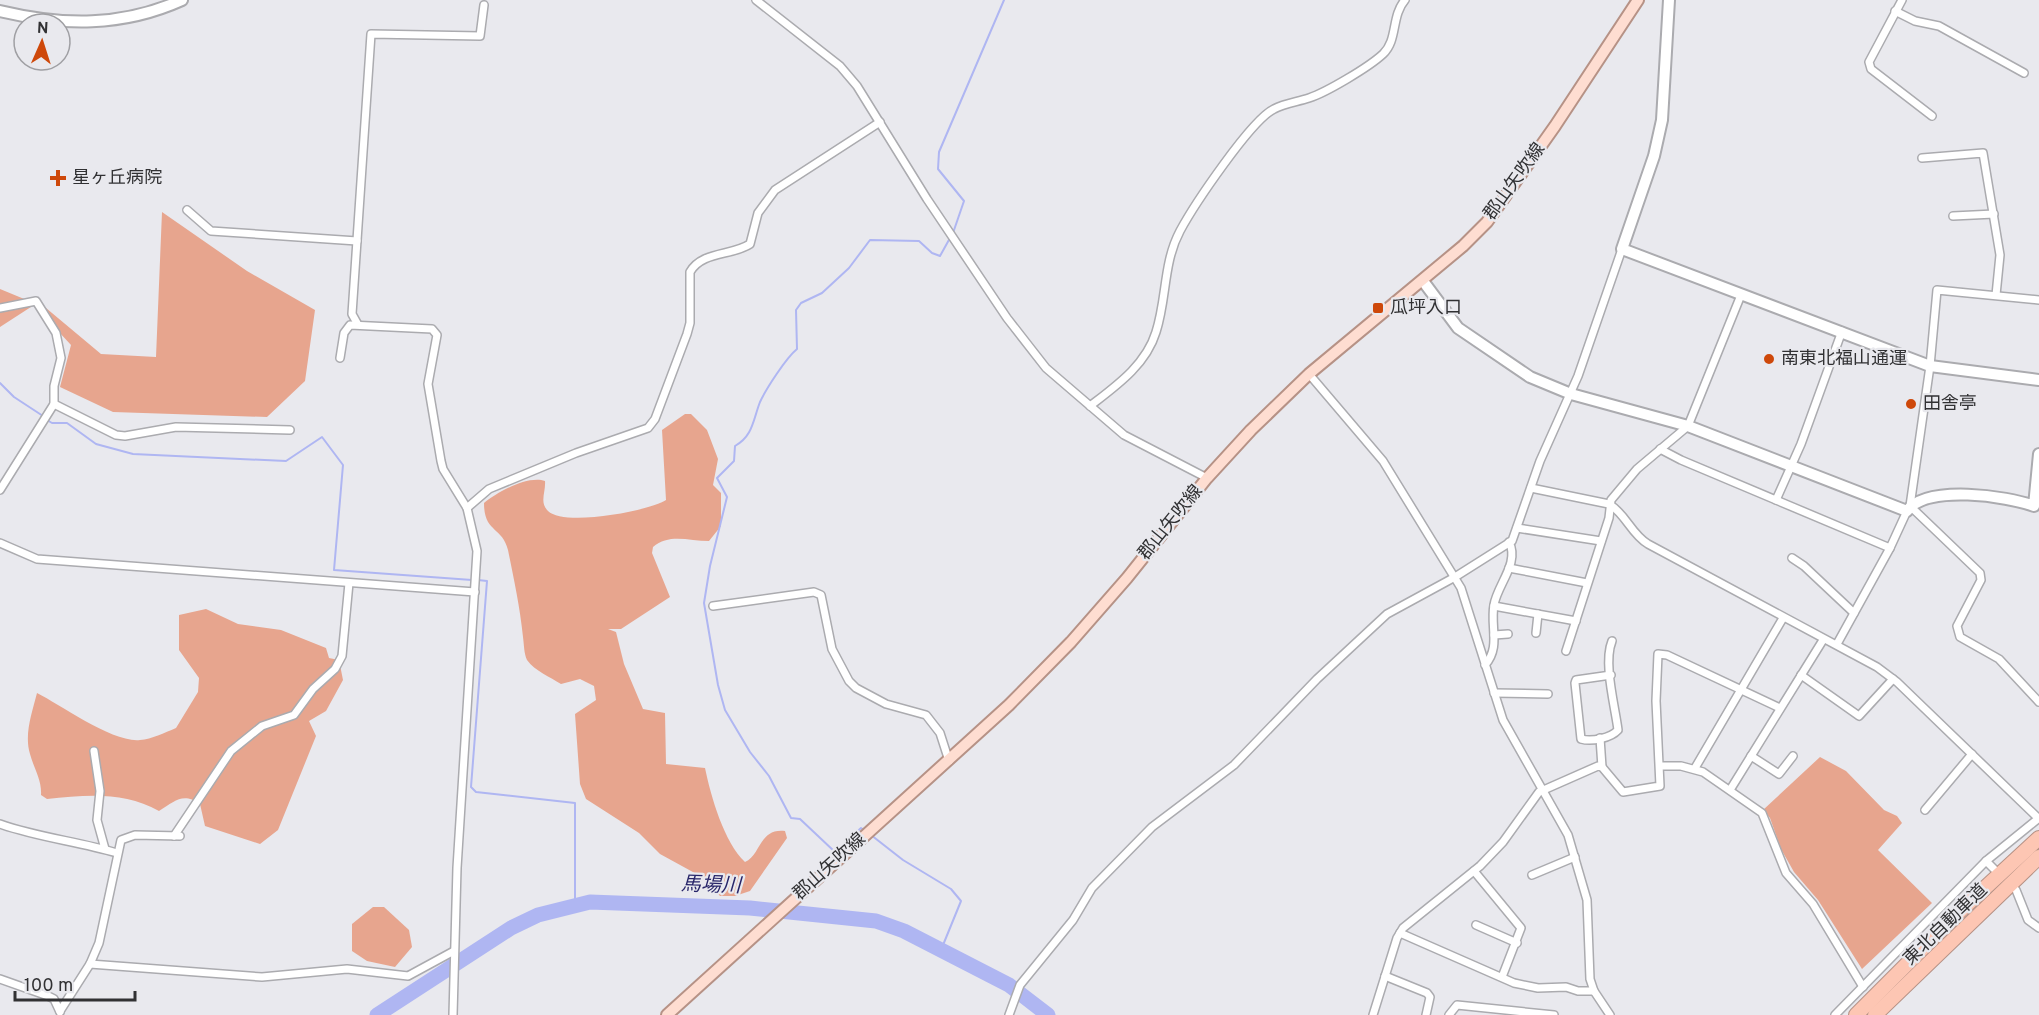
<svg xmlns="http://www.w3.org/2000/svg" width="2039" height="1015" font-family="Overpass,'Noto Sans JP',sans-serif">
	<rect width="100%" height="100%" fill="#e9e9ee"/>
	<g fill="#e7a58e">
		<polygon points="162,212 247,271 315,310 305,381 267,417 113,412 60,387 71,345 34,305 0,327 0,289 46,308 101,354 156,357"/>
		<path d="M685,414h6l16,16 11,29 -5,26 8,8v33l-12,15c-20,0 -40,-8 -56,6l-1,6 18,44 -49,32h-13l8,3 8,32 19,45 22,4 1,51 39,4c6,29 19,74 40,94 16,-7 14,-34 40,-31l2,7 -37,53 -15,5h-15l-18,-19 -42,-23 -21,-21 -53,-34 -6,-15 -5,-70 21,-14 -2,-14 -14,-7 -19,5c-11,-7 -26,-13 -34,-24 -3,-6 -3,-16 -4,-23 -3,-30 -9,-57 -15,-87 -6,-24 -24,-17 -24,-47 13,-11 44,-28 61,-22 1,11 -6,21 3,30 16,16 101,0 118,-11l-4,-70z"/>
		<path d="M206,609l32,15 43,6 45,18 3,10 10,2 4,20 -17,31 -17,10 7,15 -38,94 -18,14 -55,-18 -5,-22c-17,-12 -25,-3 -41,7 -35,-20 -73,-16 -112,-12l-6,-4c1,-15 -7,-26 -11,-41 -6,-20 2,-41 7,-61 24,12 76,50 103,47 12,-1 24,-7 36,-12l22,-36 1,-14 -20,-28v-35z"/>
		<polygon points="1820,757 1846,771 1884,810 1897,816 1902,823 1878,850 1932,903 1862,969 1818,900 1794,872 1781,849 1770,818 1763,810"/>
		<polygon points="373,907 384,907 409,930 412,947 395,967 367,961 352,951 352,924"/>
	</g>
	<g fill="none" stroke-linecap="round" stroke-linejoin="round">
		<g stroke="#afb6f2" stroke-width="2">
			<polyline points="953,233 964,201 938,169 939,152 1004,0"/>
			<polyline points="0,383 14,397 43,416"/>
			<polyline points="47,420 52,423 67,423 96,444 133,454 286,461 322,437 343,465 334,570 472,580"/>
			<polyline points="478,580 487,581 471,787 476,792 575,803 575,905"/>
			<path d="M864,830l-3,-2 -26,24 -35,-33 -9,-1 -22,-42 -19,-24 -25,-42 -7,-25 -14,-82 6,-37 17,-69 -10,-19 17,-17 1,-15c18,-10 18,-26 25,-44 6,-13 26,-44 37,-53l-1,-39 5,-7 21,-10 27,-25 21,-28 49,1 13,12 8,3 10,-18"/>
			<polyline points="871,835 903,860 951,889 961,901 941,950"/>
		</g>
		<polyline stroke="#afb6f2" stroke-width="15" points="377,1015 511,928 538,915 590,902 750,908 876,921 904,931 1009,985 1048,1015"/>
		<g stroke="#ababaf" stroke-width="10">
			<g id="street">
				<polyline points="756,0 840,66 857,86 927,199 1007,318 1046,368 1124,435 1207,478"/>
				<polyline points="1902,0 1869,62 1871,69 1932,116"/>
				<polyline points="1895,11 1915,21 1939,26 2024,73"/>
				<polyline points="1922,158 1983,153 2000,255 1996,295"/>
				<polyline points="187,210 211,231 357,241"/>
				<polyline points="1953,216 1994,214"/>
				<polyline points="2039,300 1937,290 1930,366 1910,506 1980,573 1981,580 1957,626 1960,637 1999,659 2039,702"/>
				<polyline points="0,308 36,301 56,333 61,358 54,386 54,404 0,490"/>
				<polyline points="357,323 352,314 371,34 480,36 484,5"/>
				<polyline points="340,358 344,333 350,325 432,329 437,335 428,384 441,461 443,469 467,508 477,551 457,868 453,1015"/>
				<polyline points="1309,374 1383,461 1461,588 1503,720 1568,835 1587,900 1590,979 1594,991 1610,1015"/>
				<polyline points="54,404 116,435 125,436 176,427 290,430"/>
				<path d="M1090,406c26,-20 56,-41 66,-74 11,-34 7,-69 24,-101 14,-26 71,-111 94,-122 11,-6 23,-7 35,-11 18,-6 60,-31 74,-44 15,-14 8,-38 22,-54"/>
				<polyline points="1660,449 1681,460 1890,548"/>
				<path d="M1531,488l78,16c17,10 22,30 39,40l229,123 20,15 141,136"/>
				<polyline points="1776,500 1801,444 1842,331"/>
				<path d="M467,508l22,-19 87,-36 72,-25 7,-9 32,-85 3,-11v-51c12,-21 42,-16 60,-28l8,-31 17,-23 105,-68"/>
				<polyline points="1517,528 1601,541"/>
				<polyline points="0,543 37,559 475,592"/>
				<polyline points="1792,558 1804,566 1854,613"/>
				<polyline points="1509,568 1587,583"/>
				<polyline points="713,606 814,592 821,595 832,649 849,681 856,688 886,704 926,715 940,733 949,761"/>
				<polyline points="1494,606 1576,621"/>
				<polyline points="1536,633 1538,614"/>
				<polyline points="1494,635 1508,634"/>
				<polyline points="1837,644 1890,548 1907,511"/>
				<polyline points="1566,651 1609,518 1611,500 1637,469 1688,426 1741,295"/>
				<path d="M1485,665c16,-18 5,-38 9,-60 3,-20 26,-42 15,-63"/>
				<path d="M1611,675l-35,5 -1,3 6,56c11,3 30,-1 37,-9 -3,-24 -15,-67 -6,-89"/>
				<polyline points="1801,675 1859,716 1893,679"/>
				<polyline points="1494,693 1548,694"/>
				<polyline points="1600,738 1602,767"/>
				<polyline points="94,751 100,791 97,820 105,849"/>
				<polyline points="1751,756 1779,774 1793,756"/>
				<polyline points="1660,766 1681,766 1703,772 1762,813 1786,873 1813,904 1863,987"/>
				<polyline points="1695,768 1783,618"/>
				<polyline points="1730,790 1823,640"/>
				<polyline points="1925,810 1972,754"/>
				<path d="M0,824c40,14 77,17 117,29"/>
				<polyline points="174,836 231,751 262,726 294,715 313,689 335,669 342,656 349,583"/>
				<polyline points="1986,861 1994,869"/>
				<polyline points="1474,871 1521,928 1502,977"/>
				<polyline points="1532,875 1575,857"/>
				<polyline points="2016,890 2028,920 2039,928"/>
				<polyline points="1476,925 1517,943"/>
				<polyline points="1400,933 1514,983 1538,988 1566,987 1578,991 1594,991"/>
				<polyline points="90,964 262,977 347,969 408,976 454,951"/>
				<polyline points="1385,976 1427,993 1430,997 1426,1015"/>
				<polyline points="0,979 48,996 54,999 60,1012"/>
				<polyline points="60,1011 90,964 99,943 121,840 135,835 180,836"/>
				<polyline points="1009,1015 1020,985 1073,920 1092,888 1152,827 1234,765 1317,679 1387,614 1455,577 1512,541 1540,461 1578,376 1622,249"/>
				<polyline points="1373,1015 1397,938 1403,928 1480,866 1503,842 1539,792 1598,766 1602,767 1623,792 1660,786 1656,701 1658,654 1667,655 1780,708"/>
				<polyline points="1449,1015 1457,1005 1554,1015"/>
				<polyline points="1835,1015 1986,861 2039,818"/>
			</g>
		</g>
		<g stroke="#ababaf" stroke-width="14">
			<g id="secondary">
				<polyline points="1669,0 1662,120 1654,156 1622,249 1930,366 2039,380"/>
				<path d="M0,11c63,15 122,16 182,-11"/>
				<path d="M1423,281l35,47 72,49 41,17 117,32 219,85c20,-27 100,-15 127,-5l5,-52"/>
			</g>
		</g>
		<g stroke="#b69286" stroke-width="14">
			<polyline id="primary" points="667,1015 1009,705 1071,642 1127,578 1207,478 1251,430 1309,374 1463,246 1487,222 1555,126 1638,0"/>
		</g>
		<g stroke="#b69286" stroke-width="16">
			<g id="highway">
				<polyline points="1856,1015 1961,910 2039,838"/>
				<polyline points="1875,1015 2039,857"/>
			</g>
		</g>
		<use href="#street" stroke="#fff" stroke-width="7"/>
		<use href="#secondary" stroke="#fff" stroke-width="10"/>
		<use href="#primary" stroke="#feddd1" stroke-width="10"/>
		<use href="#highway" stroke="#fdc6b3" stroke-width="14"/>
	</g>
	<g fill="#ce480a" stroke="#e9e9ee" stroke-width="2">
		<path d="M55 169h6v6h6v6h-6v6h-6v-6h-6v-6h6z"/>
		<rect x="1372" y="302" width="12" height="12" rx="3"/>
		<circle cx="1769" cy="359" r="6"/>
		<circle cx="1911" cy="404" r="6"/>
	</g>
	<g text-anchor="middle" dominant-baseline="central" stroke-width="4.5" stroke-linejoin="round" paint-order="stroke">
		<g font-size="18" fill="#313133" stroke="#e9e9ee" text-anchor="start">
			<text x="72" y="178">星ヶ丘病院</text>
			<text x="1390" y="308">瓜坪入口</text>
			<text x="1781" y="359">南東北福山通運</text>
			<text x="1923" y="404">田舎亭</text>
		</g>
		<g font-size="18" fill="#313133" stroke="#e9e9ee">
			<text transform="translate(1515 182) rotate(-54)">郡山矢吹線</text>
			<text transform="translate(1171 523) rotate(-51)">郡山矢吹線</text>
			<text transform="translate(830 867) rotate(-42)">郡山矢吹線</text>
			<text transform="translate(1946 925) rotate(-44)">東北自動車道</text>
		</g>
		<g font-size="20" font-style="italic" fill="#282569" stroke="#e9e9ee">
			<text transform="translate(711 886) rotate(2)">馬場川</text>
		</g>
	</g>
	<g transform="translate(42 42) rotate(3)"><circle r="28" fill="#e9e9ee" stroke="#9f9fa3" stroke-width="1.5"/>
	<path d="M0-4.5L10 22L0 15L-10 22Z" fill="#ce480a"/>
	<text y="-9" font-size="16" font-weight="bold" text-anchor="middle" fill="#313133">N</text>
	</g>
	<path d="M15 991v9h120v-9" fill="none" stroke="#313133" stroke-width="3"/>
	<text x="24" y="991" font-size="18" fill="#313133" stroke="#e9e9ee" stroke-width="4.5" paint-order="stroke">100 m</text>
</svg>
